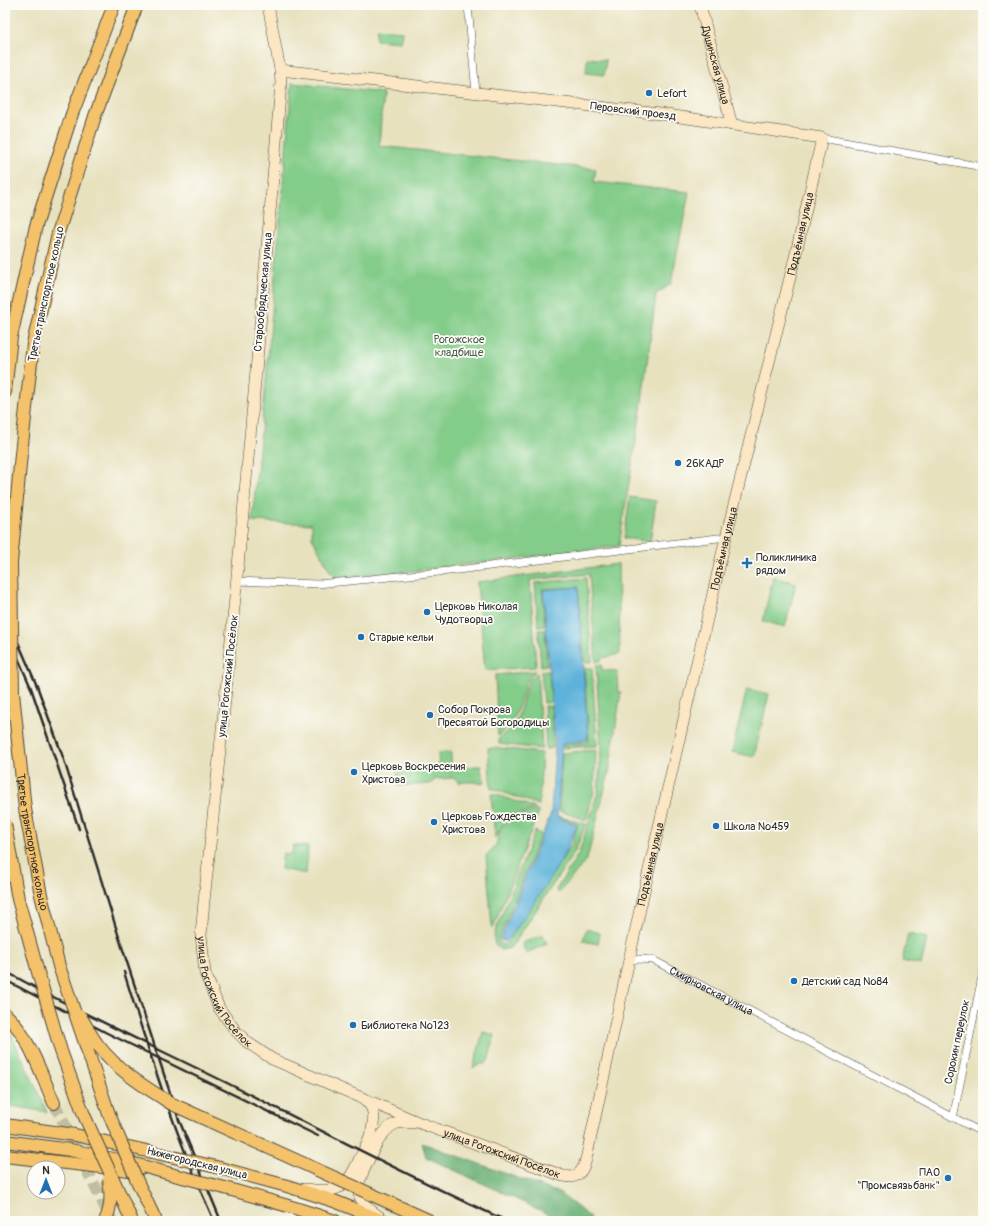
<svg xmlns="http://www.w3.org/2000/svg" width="988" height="1226" font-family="Pangolin,sans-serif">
	<rect width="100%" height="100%" fill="#fdfcf7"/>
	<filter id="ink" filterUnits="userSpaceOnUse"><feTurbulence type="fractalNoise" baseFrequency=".025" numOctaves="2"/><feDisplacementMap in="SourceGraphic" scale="8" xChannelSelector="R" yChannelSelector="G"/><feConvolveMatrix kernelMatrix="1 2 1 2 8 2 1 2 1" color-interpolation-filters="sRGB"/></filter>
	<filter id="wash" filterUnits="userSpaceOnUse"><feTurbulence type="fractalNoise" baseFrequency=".012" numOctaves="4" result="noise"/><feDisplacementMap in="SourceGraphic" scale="16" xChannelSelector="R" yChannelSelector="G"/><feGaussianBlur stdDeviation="0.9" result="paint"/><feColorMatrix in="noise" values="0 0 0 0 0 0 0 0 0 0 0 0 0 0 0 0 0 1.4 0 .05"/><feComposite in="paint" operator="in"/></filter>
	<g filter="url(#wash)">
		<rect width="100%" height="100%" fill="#e7e1be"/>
		<g fill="#83cc89" stroke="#577c5a">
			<polygon points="377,29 402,31 401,42 376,40"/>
			<polygon points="587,58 606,60 604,75 586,73"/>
			<polygon points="292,83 383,93 379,146 596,169 594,182 689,192 671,284 656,294 641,409 619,546 395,573 337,578 330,571 312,537 312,524 252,521 265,391"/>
			<polygon points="630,497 656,501 650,542 624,538"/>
			<polygon points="618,564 620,654 602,658 600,661 596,662 589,574 530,580 536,664 535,667 485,670 477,582"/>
			<polygon points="773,577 796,583 785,627 763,621"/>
			<polygon points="586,578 592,662 584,662 578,587 542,589 545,626 538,627 535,583"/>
			<polygon points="538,630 545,630 547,665 541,666"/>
			<polygon points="596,665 602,665 602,670 617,671 618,692 621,692 609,772 587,859 559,893 556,890 579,853 598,792 601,749"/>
			<polygon points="584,668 592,668 597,746 563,748 563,745 589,742"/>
			<path d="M535,671l-7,9 -3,5c-7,22 -8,35 -27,51l-3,-61z"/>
			<polygon points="541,671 549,671 551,702 544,703"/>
			<path d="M537,673l5,76 -43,-5v-6c6,-5 12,-9 16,-16 9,-15 7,-38 22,-49z"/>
			<polygon points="747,689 769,694 754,757 732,752"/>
			<polygon points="544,706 551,706 553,748 546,749"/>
			<polygon points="488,748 500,748 542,753 539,805 491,788"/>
			<polygon points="596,750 594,791 586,820 559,811 562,753"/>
			<polygon points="451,752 451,767 481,766 481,771 485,782 483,784 473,782 458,782 455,778 436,779 430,784 398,786 397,773 439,769 438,753"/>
			<path d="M491,793l45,15c-12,5 -28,5 -35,20 11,-10 21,-15 37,-18l-1,6 -44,112h-1l-6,-73 10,-10 4,-16 -5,9z"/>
			<path d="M558,816l28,8 -11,27 -60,91 -5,6 -9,2c-7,-4 -8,-10 -6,-18l40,-101 6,3 -42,104v3l2,3 3,1 6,-6 62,-95 6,-20 -20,-7z"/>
			<polygon points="293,845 308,847 306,874 281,869 283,853 292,854"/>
			<polygon points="586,929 600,933 598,944 583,941"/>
			<polygon points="908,934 927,938 921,965 902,961"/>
			<polygon points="543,935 547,944 526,953 522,943"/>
			<polygon points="5,1022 6,1023 47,1112 5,1105"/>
			<polygon points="483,1032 495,1035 488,1061 473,1068"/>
		</g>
		<polygon fill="#6ab075" stroke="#4a6e50" points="422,1143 559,1193 590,1217 589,1221 561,1220 426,1157"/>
		<path fill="#5fb3db" stroke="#456f83" d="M578,587l10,153 -26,4 -5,73 20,8c-13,38 -43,79 -67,112l-4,4h-3l-2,-1v-2l50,-125 4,-67 -12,-156z"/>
	</g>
	<g filter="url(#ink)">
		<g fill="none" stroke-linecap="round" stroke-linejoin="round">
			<polyline stroke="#c1bda1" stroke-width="12" stroke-dasharray="12 6" stroke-linecap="butt" points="54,1103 112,1221"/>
			<g stroke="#474641" stroke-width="8">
				<g id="street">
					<polyline points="468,5 476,93"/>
					<polyline points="822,138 983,167"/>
					<polyline points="237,581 317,584 350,581 449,571 726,537"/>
					<path id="s1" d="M629,960l10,-1 14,1 330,173"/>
					<polyline points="953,1118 983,972"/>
				</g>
			</g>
			<g stroke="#474641" stroke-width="12">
				<g id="secondary">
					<path id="s2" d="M268,5l12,65 1,13c-23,273 -47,545 -77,818l-3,34 4,38 14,35 16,22 12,12 25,17 148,64 143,53c2,0 7,1 9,1 12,-3 14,-17 16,-27l54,-250 84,-363 71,-288 25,-111 -162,-24 -380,-44"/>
					<path id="s3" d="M700,5l32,120"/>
					<path d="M305,1189c11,1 26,4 36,-3 10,-7 14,-18 19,-28 7,-14 20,-38 10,-53 -2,-2 -5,-4 -7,-6"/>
					<path d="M380,1217c-15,-10 -26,-19 -20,-38 7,-15 19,-49 35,-55 6,-3 12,-2 18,-1"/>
				</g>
			</g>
			<g stroke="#474641" stroke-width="14">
				<g id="primary">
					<polyline points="95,116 137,5"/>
					<polyline points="5,392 11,337 36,226 72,114 114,5"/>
					<path d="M5,1014c23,19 37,62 49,89"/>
					<polyline points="5,1125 75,1135 169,1156"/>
					<polyline points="5,1141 70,1150 128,1162 178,1176"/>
					<polyline points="5,1156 137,1171"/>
					<polyline points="216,1167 287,1186 334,1201 384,1221"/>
					<polyline points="225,1188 295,1208 335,1221"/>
				</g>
			</g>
			<use href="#street" stroke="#fff" stroke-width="7"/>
			<use href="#secondary" stroke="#fbe7c3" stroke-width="11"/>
			<use href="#primary" stroke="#f4c26a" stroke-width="12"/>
			<g stroke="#2b2b2b" stroke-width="2.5">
				<polyline points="5,612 37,686 63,757 122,947 179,1120 221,1221"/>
				<polyline points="5,628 31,688 79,829"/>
				<path d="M5,971c71,40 145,74 218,110 94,47 188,97 284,140"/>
				<path d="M124,972c26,84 53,168 90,249"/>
				<polyline points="5,980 107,1033 318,1136"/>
			</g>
			<g stroke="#474641" stroke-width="14" stroke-linecap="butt">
				<g id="primary-bridge">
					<path id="s4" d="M95,116l-37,117 -25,111 -12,110 -10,109 2,130 12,116 16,86 18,71 50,148 29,69 18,38"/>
					<polyline points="5,824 18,899 39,976 61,1051 84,1115 132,1221"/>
					<path d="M80,1016c6,9 11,20 18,29 20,26 47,42 74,59l258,117"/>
					<polyline points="169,1156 216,1167"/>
					<polyline points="178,1176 225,1188"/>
					<path d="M105,1221c7,-14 6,-27 4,-42"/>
				</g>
			</g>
			<use href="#primary-bridge" stroke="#f4c26a" stroke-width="12"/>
		</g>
	</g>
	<g fill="#1f6fb2" stroke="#fdfcf7" stroke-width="1.5">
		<circle cx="649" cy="93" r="4"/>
		<circle cx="678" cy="463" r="4"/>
		<path d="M745 557h4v4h4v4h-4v4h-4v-4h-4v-4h4z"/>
		<circle cx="427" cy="612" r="4"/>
		<circle cx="361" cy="637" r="4"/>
		<circle cx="430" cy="715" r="4"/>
		<circle cx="354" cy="772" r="4"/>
		<circle cx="434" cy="822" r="4"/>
		<circle cx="716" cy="826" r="4"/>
		<circle cx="794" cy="981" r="4"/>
		<circle cx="353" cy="1025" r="4"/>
		<circle cx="948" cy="1178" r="4"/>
	</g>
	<g text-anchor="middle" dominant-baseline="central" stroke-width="3.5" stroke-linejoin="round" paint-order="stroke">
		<g font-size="11" fill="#2b2b2b" stroke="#fdfcf7">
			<text stroke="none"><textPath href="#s3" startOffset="62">Душинская улица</textPath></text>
			<text transform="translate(633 111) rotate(7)">Перовский проезд</text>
			<text stroke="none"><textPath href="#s2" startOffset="2382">Подъёмная улица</textPath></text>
			<text transform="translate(263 292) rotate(-85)">Старообрядческая улица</text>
			<text transform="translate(46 294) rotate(-78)">Третье транспортное кольцо</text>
			<text stroke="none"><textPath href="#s2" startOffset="2058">Подъёмная улица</textPath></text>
			<text transform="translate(228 676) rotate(-84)">улица Рогожский Посёлок</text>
			<text stroke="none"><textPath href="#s4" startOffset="737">Третье транспортное кольцо</textPath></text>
			<text stroke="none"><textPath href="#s2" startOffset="1734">Подъёмная улица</textPath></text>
			<text stroke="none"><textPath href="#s2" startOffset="998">улица Рогожский Посёлок</textPath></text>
			<text stroke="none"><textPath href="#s1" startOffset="90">Смирновская улица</textPath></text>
			<text transform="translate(957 1042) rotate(-78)">Сорокин переулок</text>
			<text stroke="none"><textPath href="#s2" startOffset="1334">улица Рогожский Посёлок</textPath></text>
			<text transform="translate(197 1163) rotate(14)">Нижегородская улица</text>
		</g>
		<g font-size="11" fill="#2b2b2b" stroke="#fdfcf7" text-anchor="start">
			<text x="657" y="93">Lefort</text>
			<text x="686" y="463">26КАДР</text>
			<text x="756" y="557">Поликлиника<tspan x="756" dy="13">рядом</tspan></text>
			<text x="435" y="606">Церковь Николая<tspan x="435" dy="13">Чудотворца</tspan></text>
			<text x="369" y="637">Старые кельи</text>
			<text x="438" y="709">Собор Покрова<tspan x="438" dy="13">Пресвятой Богородицы</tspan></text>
			<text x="362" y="766">Церковь Воскресения<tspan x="362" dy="13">Христова</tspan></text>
			<text x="442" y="816">Церковь Рождества<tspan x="442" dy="13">Христова</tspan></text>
			<text x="724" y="826">Школа №459</text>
			<text x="802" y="981">Детский сад №84</text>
			<text x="361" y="1025">Библиотека №123</text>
			<text x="940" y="1172" text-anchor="end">ПАО<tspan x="940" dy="13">"Промсвязьбанк"</tspan></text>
		</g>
		<g font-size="11" fill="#455b47" stroke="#fdfcf7">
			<text x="459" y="339">Рогожское<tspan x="459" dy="13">кладбище</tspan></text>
		</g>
	</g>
	<rect width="988" height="1226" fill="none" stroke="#fdfcf7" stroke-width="20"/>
	<g transform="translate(46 1180)"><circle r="19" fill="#fdfcf7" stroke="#a9a8a5"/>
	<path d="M0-3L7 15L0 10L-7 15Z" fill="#1f6fb2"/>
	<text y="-6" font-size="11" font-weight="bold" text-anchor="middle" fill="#2b2b2b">N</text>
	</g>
</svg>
